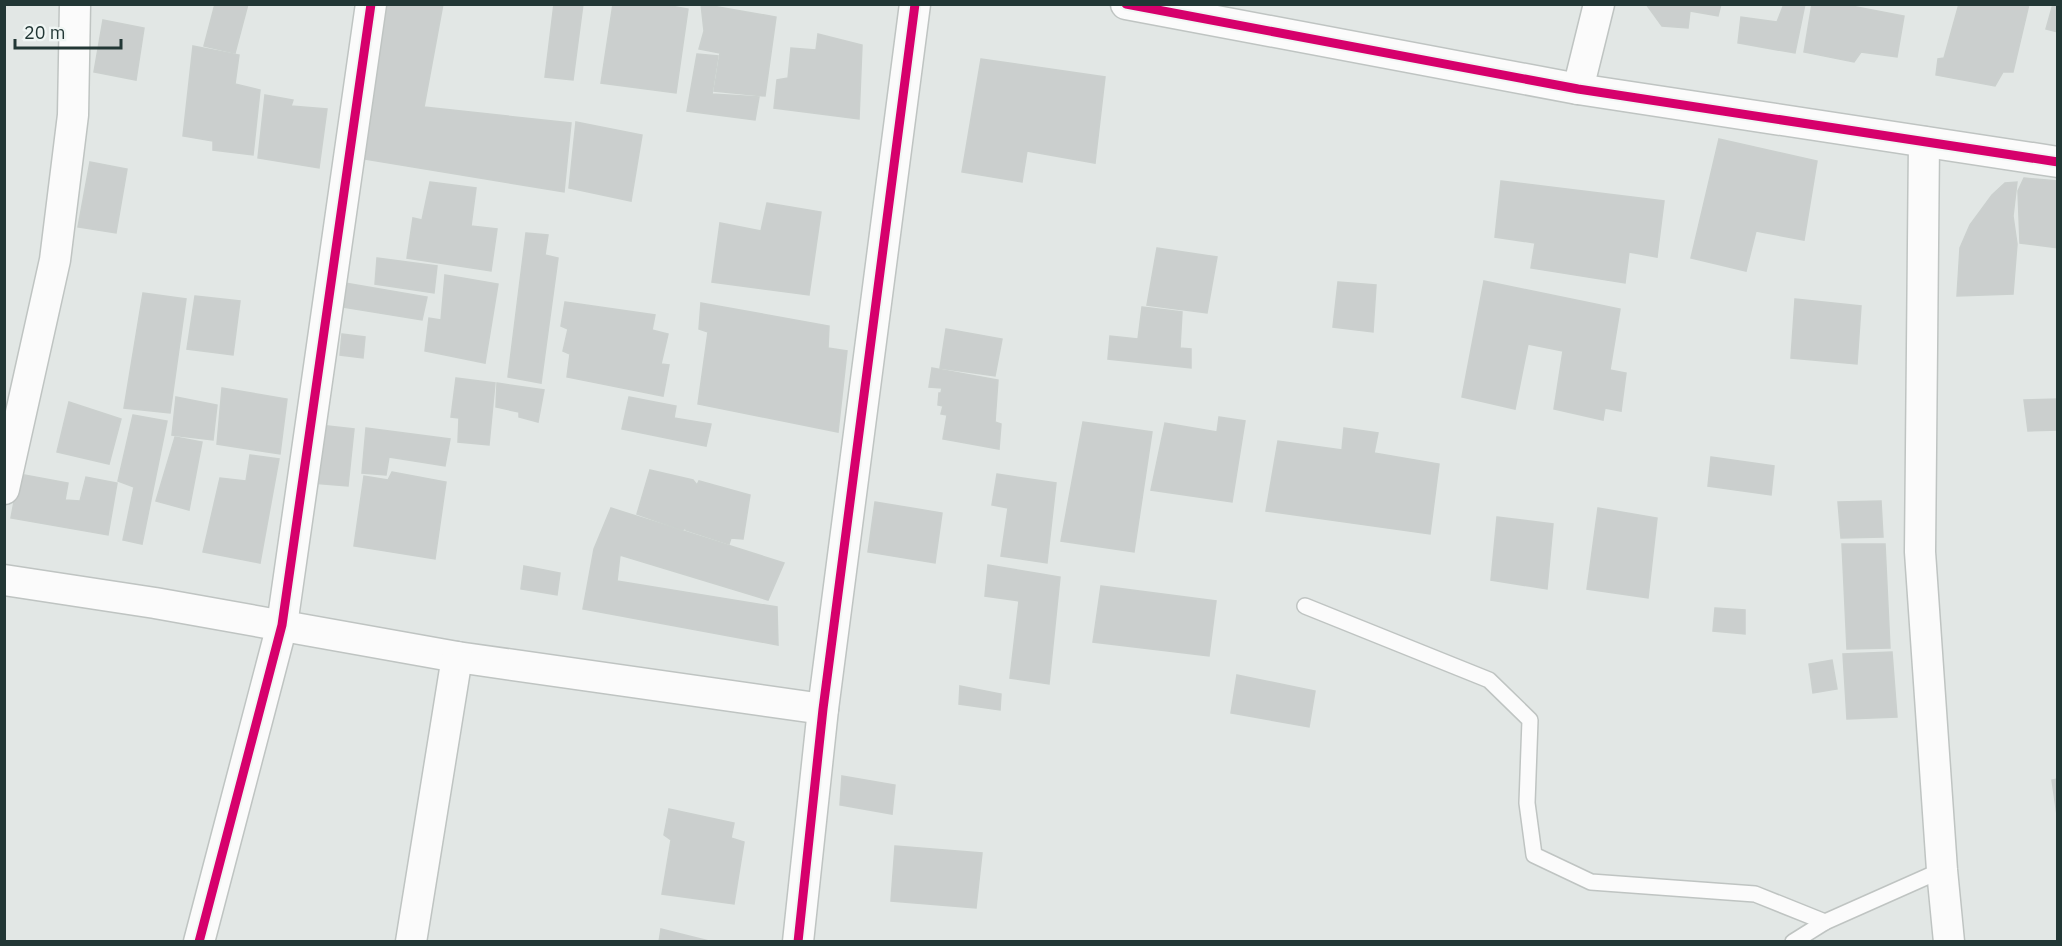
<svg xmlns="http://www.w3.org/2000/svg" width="2062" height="946" font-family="'IBM Plex Sans',sans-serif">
	<rect width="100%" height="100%" fill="#e2e7e5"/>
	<g fill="#cbcfce" stroke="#cbd0ce" stroke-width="1.5">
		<polygon points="215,4 248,4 235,53 204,46"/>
		<polygon points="381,4 443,4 424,107 571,123 564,192 358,158"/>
		<polygon points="554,4 583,4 573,80 545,77"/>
		<polygon points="613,4 660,4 688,9 676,93 601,83"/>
		<polygon points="701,4 776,17 765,96 714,91 720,53 699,49 704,31"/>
		<polygon points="1646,4 1721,4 1718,16 1690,11 1688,28 1662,26"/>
		<polygon points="1784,4 1805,4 1795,53 1738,43 1741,17 1777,22"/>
		<polygon points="1812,4 1841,4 1904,16 1897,57 1861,52 1854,62 1804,52"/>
		<polygon points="1959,4 2029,4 2013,72 2003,72 1995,86 1936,75 1938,59 1944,58"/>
		<polygon points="2053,4 2058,4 2058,32 2046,29"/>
		<polygon points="103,20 144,28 136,80 94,72"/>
		<polygon points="818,34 862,45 859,119 774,108 777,80 788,78 791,48 816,50"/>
		<polygon points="193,46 239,55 235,84 260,90 253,155 213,150 213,141 183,136"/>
		<polygon points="697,54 718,56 712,94 759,97 755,120 687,111"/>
		<polygon points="981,59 1105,77 1095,163 1027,151 1022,182 962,172"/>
		<polygon points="265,95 293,100 291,106 327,109 319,168 258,158"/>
		<polygon points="576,122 642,135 631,201 569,188"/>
		<polygon points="1719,139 1817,161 1804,240 1756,231 1746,271 1691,258"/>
		<polygon points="90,162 127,169 116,233 78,227"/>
		<polygon points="2024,178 2058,181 2058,248 2020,243 2018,191"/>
		<polygon points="1501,181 1664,201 1657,257 1629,252 1625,283 1531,268 1535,243 1495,237"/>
		<polygon points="430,182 476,188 471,226 497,229 491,271 407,258 413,218 422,220"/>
		<polygon points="2017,182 2013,216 2017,244 2013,294 1957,296 1960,248 1970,225 1992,195 2005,183"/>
		<polygon points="767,203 821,212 809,295 712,282 720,223 761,231"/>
		<polygon points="526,233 548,235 545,255 558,258 541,383 508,377"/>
		<polygon points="1157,248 1217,257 1207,313 1147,305"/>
		<polygon points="377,258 437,266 434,293 375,284"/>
		<polygon points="445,275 498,284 485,363 425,351 429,318 441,320"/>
		<polygon points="1484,281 1620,309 1610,370 1626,373 1621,411 1605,408 1603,420 1554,409 1563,351 1528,344 1515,409 1462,397"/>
		<polygon points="1338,282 1376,285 1373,332 1333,327"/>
		<polygon points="345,283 427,297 422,320 342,307"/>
		<polygon points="143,293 186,299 170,413 124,408"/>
		<polygon points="195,296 240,301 233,355 187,349"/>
		<polygon points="1795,299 1861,306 1857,364 1791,358"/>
		<polygon points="565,302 655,315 652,330 668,334 661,364 669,365 663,396 567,377 570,354 563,351 568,329 561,326"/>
		<polygon points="701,303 829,326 828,348 847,351 838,432 698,404 708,332 699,329"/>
		<polygon points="1142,307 1182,312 1180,348 1191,349 1191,368 1108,359 1110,336 1138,339"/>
		<polygon points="946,329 1002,339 995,376 940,368"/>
		<polygon points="342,334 365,337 363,358 340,355"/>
		<polygon points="932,368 998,380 995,422 1001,424 999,449 943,439 947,415 941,414 943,406 938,405 939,393 941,393 942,388 929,387"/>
		<polygon points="456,378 495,383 489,445 458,442 459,418 451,417"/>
		<polygon points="497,383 544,390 538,422 519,417 519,412 496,407"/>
		<polygon points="222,388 287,399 280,454 217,444"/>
		<polygon points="176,397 217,405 213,440 172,435"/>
		<polygon points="629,397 676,406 674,418 711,424 706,446 622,429"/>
		<polygon points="2058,399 2058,430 2028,431 2024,400"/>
		<polygon points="69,402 121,419 109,464 57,452"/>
		<polygon points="133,415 167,421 142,544 123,540 134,487 118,481"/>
		<polygon points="1219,417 1245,421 1232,502 1151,490 1165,423 1217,432"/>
		<polygon points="1083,422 1152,432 1134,552 1061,541"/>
		<polygon points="319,425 354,429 348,486 312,483"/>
		<polygon points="366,428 450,439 445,466 389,457 386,475 362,473"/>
		<polygon points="1344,428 1378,433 1374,453 1439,464 1430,534 1266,511 1278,441 1342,450"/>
		<polygon points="175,437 202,442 189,510 156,501"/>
		<polygon points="250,455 279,459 260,563 203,552 220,478 246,481"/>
		<polygon points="1711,457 1774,466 1771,495 1708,486"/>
		<polygon points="650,470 693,480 697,485 699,481 750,495 743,539 731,538 729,544 686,530 686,528 682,530 637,514"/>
		<polygon points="392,472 446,482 435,559 354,546 364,476 388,480"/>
		<polygon points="19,474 68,483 65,500 80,501 86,477 117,483 108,535 11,518"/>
		<polygon points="997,474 1056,483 1047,563 1001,556 1008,508 992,505"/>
		<polygon points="1881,501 1883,537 1841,538 1838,502"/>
		<polygon points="875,502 942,513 935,563 868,552"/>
		<polygon points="611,508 784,563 768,600 620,555 617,581 777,607 778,645 583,609 594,549"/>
		<polygon points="1598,508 1657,518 1648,598 1587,589"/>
		<polygon points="1497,517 1553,524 1547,589 1491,580"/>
		<polygon points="1842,544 1885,544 1890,648 1847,649"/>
		<polygon points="988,565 1060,577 1049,684 1010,678 1019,601 985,596"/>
		<polygon points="524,566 560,573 557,595 521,589"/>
		<polygon points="1101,586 1216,601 1209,656 1093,642"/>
		<polygon points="1715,608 1745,610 1745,634 1713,631"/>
		<polygon points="1892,652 1897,717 1847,719 1843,654"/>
		<polygon points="1832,660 1837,689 1813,693 1809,664"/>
		<polygon points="1237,675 1315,691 1309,727 1231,713"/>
		<polygon points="960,686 1001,694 1000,710 959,704"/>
		<polygon points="842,776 895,785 892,814 840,805"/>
		<polygon points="2058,779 2058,822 2052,780"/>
		<polygon points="669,809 734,823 731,838 744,842 734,904 662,894 671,840 664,835"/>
		<polygon points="895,846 982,853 976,908 891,901"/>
		<polygon points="661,929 713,942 659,942"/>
	</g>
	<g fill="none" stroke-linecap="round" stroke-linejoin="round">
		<g stroke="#bfc4c2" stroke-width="18">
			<g id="lane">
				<polyline points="1305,606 1489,680 1530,720 1527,803 1534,855 1591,882 1755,894 1825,922"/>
				<polyline points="1793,942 1825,922 1942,870"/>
			</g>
		</g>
		<g stroke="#bfc4c2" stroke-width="33">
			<g id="street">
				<polyline points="1126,4 1578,89 2058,162"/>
				<polyline points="1578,89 1599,4"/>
				<polyline points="1924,142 1920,552 1942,870 1949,942"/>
				<polyline points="4,489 55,260 73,115 75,4"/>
				<polyline points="4,580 155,603 457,657 823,709"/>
				<polyline points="199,942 282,625 371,4"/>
				<polyline points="411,942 457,657"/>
				<polyline points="798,942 823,709 915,4"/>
			</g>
		</g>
		<use href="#lane" stroke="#fbfbfb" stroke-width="15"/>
		<use href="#street" stroke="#fbfbfb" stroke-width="30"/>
		<g stroke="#f0f6f4" stroke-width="13">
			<g id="cycleway">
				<polyline points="1126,4 1578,89 2058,162"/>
				<polyline points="199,942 282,625 371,4"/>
				<polyline points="798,942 823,709 915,4"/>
			</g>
		</g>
		<use href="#cycleway" stroke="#d6006c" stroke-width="9"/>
	</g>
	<rect width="2062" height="946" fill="none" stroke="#223735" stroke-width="12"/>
	<path d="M15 39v9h106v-9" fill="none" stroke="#223735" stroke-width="3"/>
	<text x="24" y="39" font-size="18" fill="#223735" stroke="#f0f6f4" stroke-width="4.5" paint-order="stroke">20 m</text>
</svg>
